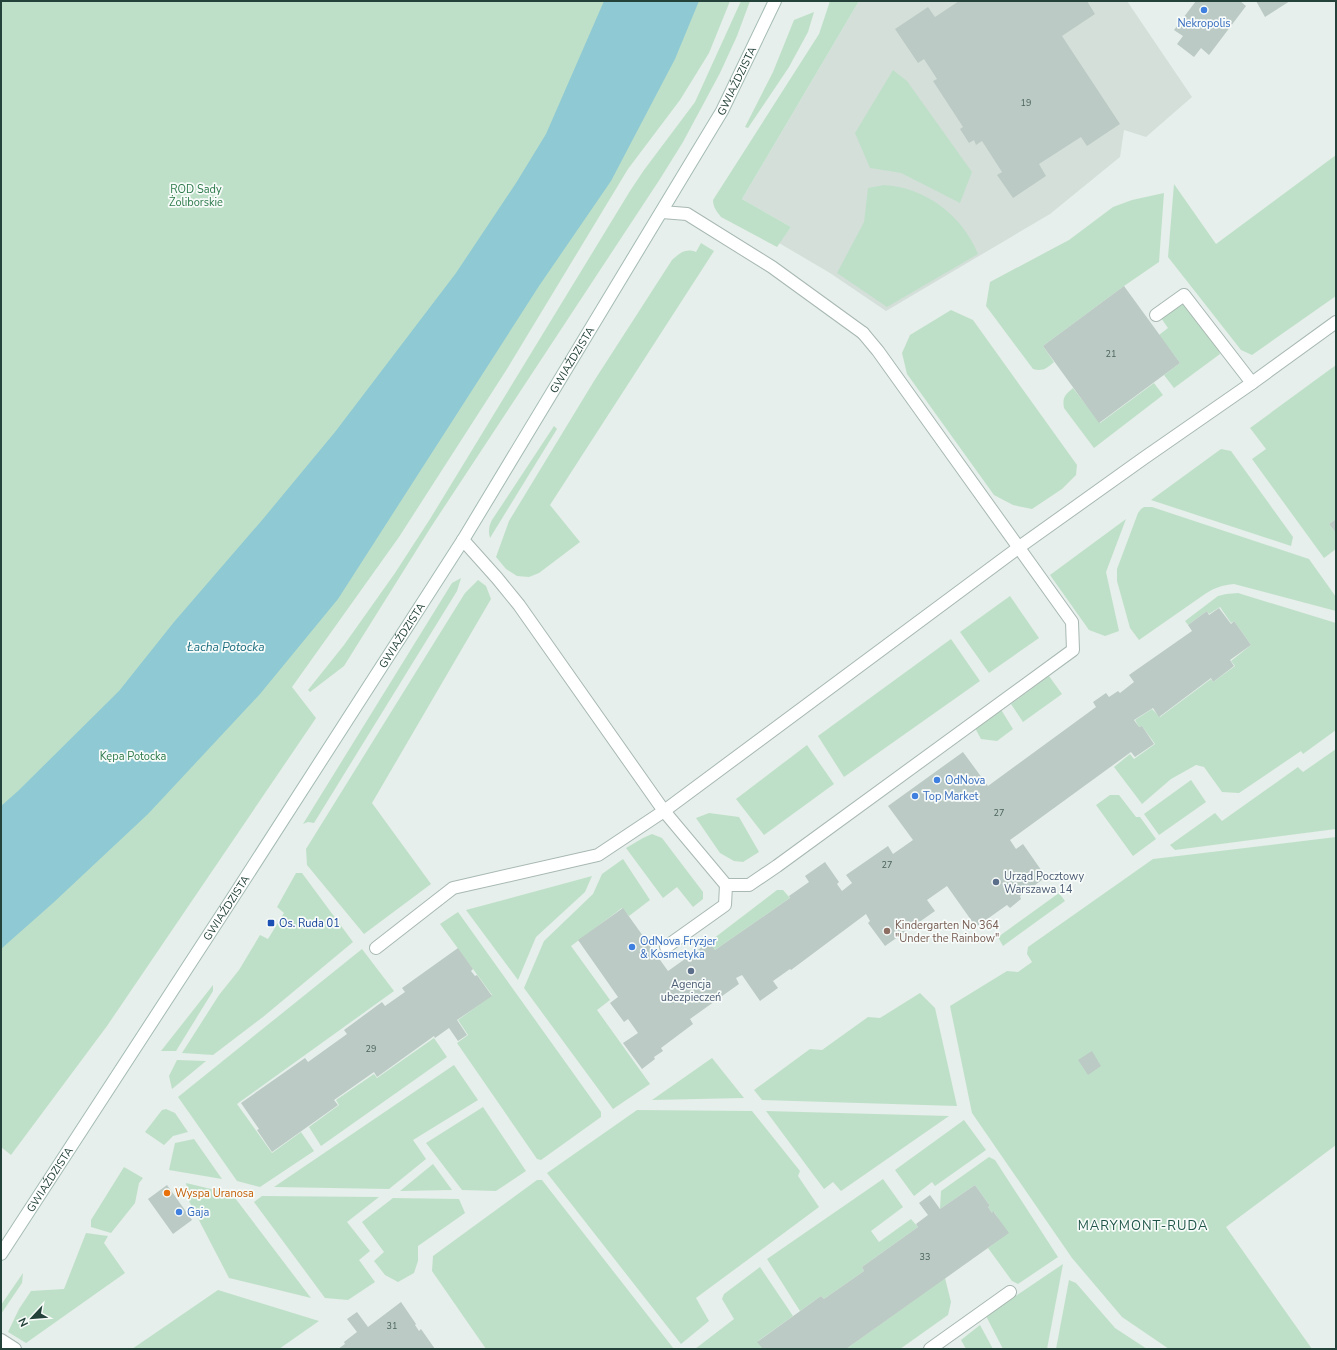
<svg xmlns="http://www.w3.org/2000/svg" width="1337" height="1350" font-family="'Nunito Sans',sans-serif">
	<rect width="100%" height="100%" fill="#e6efeb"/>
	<polygon fill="#d4dfda" points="859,1 1127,1 1192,97 1146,137 1124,130 1120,157 1050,214 886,311 830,273 779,243 791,227 742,199"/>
	<g fill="#bfe0c8">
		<polygon points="1,1 730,1 709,53 680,100 628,169 507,369 399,537 292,687 316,718 107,1026 11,1155 1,1147"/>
		<polygon points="741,1 750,1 737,36 720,73 683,142 660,179 431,527 344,666 310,692 308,690 344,645 395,573 430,519 630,191 644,170 695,102"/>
		<path d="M830,1h29l-117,198 49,28 -14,20 -56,-30c-4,-5 -8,-10 -8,-17l106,-166z"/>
		<polygon points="814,12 808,32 789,67 748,128 745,127 773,72 794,20"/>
		<polygon points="893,70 907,81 972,172 960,203 901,173 870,168 855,133"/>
		<polygon points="1336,155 1336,296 1252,355 1241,350 1168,257 1174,184 1216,244"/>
		<path d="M884,185c41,2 79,31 94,69l-91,53 -50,-34 27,-51 4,-34z"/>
		<path d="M1164,193l-5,69 -35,24 -81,60 11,16c-7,6 -11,10 -21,7l-47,-63 4,-24 79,-42 44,-33 19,-7z"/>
		<path d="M701,243l13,8 -164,254 30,37 -41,31 -10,4 -12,-1 -11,-7 -10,-12 13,-36 85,-140 78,-121c8,-7 13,-12 24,-8z"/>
		<polygon points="1179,300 1187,301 1217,341 1220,354 1174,388 1164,375 1180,363 1159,335 1168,328 1159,315"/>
		<polygon points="951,310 973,320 1077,465 1076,475 1062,489 1032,509 1013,505 994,495 907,374 902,353 910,335"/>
		<polygon points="1336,365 1336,519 1329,524 1336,533 1336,549 1324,558 1252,459 1266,449 1250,428"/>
		<path d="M1154,383l9,12 -69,53 -30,-40c-2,-11 1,-13 9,-20l27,35z"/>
		<path d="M554,426l3,3 -67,109c-2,-7 -1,-12 2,-18z"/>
		<polygon points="1221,449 1231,451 1293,537 1291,546 1151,500"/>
		<path d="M1144,507h8l157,52 27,38v14l-102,-27c-12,1 -20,4 -29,10l-66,46 -9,-12 -13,-47v-12l21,-56 3,-4z"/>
		<polygon points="1126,519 1106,572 1119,631 1105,636 1089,630 1050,575"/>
		<polygon points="461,578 457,591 314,823 308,822 303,824 452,583"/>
		<polygon points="478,580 486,586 491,599 372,803 431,884 364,934 307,865 306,849 465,593"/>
		<polygon points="1238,593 1336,623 1336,730 1303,754 1301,751 1239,793 1222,792 1204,767 1196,765 1171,779 1142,804 1114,767 1130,754 1134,759 1155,744 1142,726 1139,727 1135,720 1152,709 1160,717 1211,679 1213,682 1235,666 1231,661 1251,645 1234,621 1231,623 1220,607 1209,614 1207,611 1188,625 1185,621 1218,596 1226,594"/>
		<polygon points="1010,596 1039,638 989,673 960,632"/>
		<polygon points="951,639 980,681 844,777 818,736"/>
		<polygon points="1049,676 1062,694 1023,722 1011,704"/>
		<polygon points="1000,708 1013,729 997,741 981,739 975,728"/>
		<polygon points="807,745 834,784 764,835 736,799"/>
		<polygon points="1336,749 1336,829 1175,850 1170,845 1215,813 1222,821 1298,767 1303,772"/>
		<polygon points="1191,780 1206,802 1159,835 1144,814"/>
		<polygon points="1110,795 1119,795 1136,817 1140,817 1156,839 1133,856 1096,805"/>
		<polygon points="709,813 739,817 759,852 743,862 734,861 720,853 696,818"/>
		<polygon points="652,834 662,838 703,892 703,899 693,907 677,887 663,898 626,848 643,838"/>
		<polygon points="1336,837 1336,1145 1226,1227 1312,1349 1169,1349 1122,1317 1072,1258 972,1113 950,1006 1007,971 1018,972 1032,962 1027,954 1028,947 1153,859"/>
		<polygon points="623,859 650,900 629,916 622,908 571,946 610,1000 597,1010 650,1084 613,1109 524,988 544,941 593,894 602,874"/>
		<polygon points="296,873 302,873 353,942 263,1017 213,1055 182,1053 219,995 239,970 260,935 268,939 284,913 277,907"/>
		<polygon points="592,876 585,892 536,937 518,980 466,910"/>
		<polygon points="777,890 783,890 790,898 715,950 709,942"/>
		<polygon points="1059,893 1065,901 1003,946 998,937"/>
		<polygon points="458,912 601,1112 601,1117 541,1160 537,1159 457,1043 468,1035 458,1020 492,995 440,924"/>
		<polygon points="362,949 394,991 237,1104 272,1153 301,1132 314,1151 260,1187 237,1181 178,1097"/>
		<polygon points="213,985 213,991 176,1051 161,1051"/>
		<polygon points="920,993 935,1008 957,1106 762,1100 754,1090 810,1049 822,1050 868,1017 880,1018"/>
		<polygon points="434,1038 447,1057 321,1146 309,1127 339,1105 336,1100 374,1074 377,1078"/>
		<polygon points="712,1058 744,1098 652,1100"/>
		<polygon points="177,1060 206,1061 172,1089 169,1076"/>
		<polygon points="454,1065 478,1100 413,1140 426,1159 389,1189 274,1187"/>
		<polygon points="483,1107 526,1171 496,1191 462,1190 426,1143"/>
		<polygon points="166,1109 175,1113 188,1132 173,1136 164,1145 145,1132 162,1110"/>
		<polygon points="637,1110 752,1111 800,1171 798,1176 819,1207 696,1298 709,1321 681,1344 547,1173"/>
		<polygon points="766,1111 949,1116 841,1191 833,1182 824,1189"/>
		<polygon points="964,1120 986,1150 935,1186 932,1182 914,1196 895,1170"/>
		<polygon points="194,1139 222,1179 169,1170 175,1143"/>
		<polygon points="989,1157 995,1160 1058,1257 1018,1284 1012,1281 988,1248 1008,1233 994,1212 992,1213 988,1207 990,1206 975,1185 940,1209 941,1191"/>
		<polygon points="433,1164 452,1190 400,1191"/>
		<polygon points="124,1167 143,1178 139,1183 135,1203 111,1233 91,1227 91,1220"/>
		<polygon points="883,1179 903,1207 871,1231 879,1242 911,1219 918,1227 862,1267 864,1271 824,1299 821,1296 800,1311 767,1259"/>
		<polygon points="537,1180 542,1180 674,1349 486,1349 432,1271 433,1256"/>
		<polygon points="186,1183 232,1194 311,1298 229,1278 189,1201"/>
		<polygon points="262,1196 379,1197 347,1222 370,1251 359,1260 375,1282 348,1300 325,1298 254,1202"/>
		<polygon points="393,1198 459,1199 465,1213 418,1246 418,1261 414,1273 398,1282 385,1275 374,1261 384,1252 362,1222"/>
		<polygon points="86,1233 108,1236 104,1243 125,1273 26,1343 8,1332 19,1309 31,1291 64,1289"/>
		<polygon points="1063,1264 1047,1349 1003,1349 986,1316"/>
		<polygon points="760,1267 793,1316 758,1341 763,1349 695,1349 734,1319 722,1299 724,1294"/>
		<polygon points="23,1273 22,1283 1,1314 1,1305"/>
		<polygon points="945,1278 951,1302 948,1315 900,1349 846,1349"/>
		<polygon points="1069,1280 1076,1283 1115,1328 1147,1349 1056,1349"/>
		<polygon points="218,1290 319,1321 279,1349 132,1349"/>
		<polygon points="980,1325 993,1349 966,1349 961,1340"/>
	</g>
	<polygon fill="#8ec9d4" points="604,1 699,1 675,59 611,181 539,286 338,599 260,694 148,814 53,903 1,949 1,806 18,791 119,691 174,622 263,519 335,432 456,273 516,183 546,134"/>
	<g fill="#bbcac4">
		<polygon points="959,1 1087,1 1095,14 1062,36 1120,124 1087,146 1081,137 1039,164 1046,176 1013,198 997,175 1002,172 982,141 976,145 974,140 969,143 960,129 963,127 933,81 937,79 924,59 918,63 895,29 928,7 935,17"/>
		<polygon points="1196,1 1240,1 1246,6 1209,55 1201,48 1194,57 1177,44 1183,36 1174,30"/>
		<polygon points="1256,1 1290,1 1265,17"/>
		<polygon points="1124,286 1180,363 1099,423 1043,346"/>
		<polygon points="1336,519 1336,533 1329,524"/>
		<polygon points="1219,608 1231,624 1234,621 1251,645 1230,660 1234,666 1213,682 1211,678 1159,717 1153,708 1134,720 1139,727 1142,726 1154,744 1135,757 1131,752 1010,840 1016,849 1023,844 1046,877 1020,896 1021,899 1010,908 1007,905 976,927 947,886 927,900 935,911 885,946 868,923 870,921 866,914 791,970 790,969 773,981 778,988 760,1001 742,975 736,978 739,984 690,1019 693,1024 661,1048 663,1051 654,1057 655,1059 642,1069 623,1043 638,1033 628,1019 624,1022 610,1003 618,997 578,940 623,908 668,971 709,942 715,950 790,898 789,896 809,882 805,876 825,862 839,882 837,884 842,891 852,883 846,875 888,846 893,854 913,840 888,806 963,752 988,786 1096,707 1093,702 1106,693 1109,697 1118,691 1120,693 1134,682 1129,675 1192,631 1188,625 1207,611 1209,615"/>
		<polygon points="458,948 473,969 471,971 475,976 477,975 492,996 457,1020 467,1035 458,1041 449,1028 435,1038 434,1036 377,1077 374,1072 334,1100 338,1105 272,1152 257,1130 259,1129 241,1103 305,1058 308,1062 347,1034 344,1030 382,1002 385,1006 405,992 402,988"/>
		<polygon points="1092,1051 1101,1066 1088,1075 1078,1060"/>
		<polygon points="167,1185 192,1220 173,1234 148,1199"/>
		<polygon points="975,1185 990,1206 988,1207 992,1213 993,1211 1009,1233 846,1349 763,1349 757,1342 821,1296 824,1299 864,1271 862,1267 918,1227 916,1224 928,1215 919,1203 930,1195 940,1209"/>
		<polygon points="401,1302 416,1324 415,1325 419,1331 421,1329 435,1349 338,1349 345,1344 344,1342 357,1332 347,1319 357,1312 368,1327"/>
	</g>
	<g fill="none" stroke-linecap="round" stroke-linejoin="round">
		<g stroke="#a8b8b2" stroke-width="14">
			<g id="lane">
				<polyline points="1156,315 1184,295 1252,383"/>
				<polyline points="463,540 497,578 519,605 664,811 726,885 749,885 777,866 1073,650 1072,622 878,351 863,333"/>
				<polyline points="666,947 725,905 726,885"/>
				<polyline points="376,948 453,888 598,855 664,811 1018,548 1144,458 1252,383 1336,322"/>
				<polyline points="1,1340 15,1349"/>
				<polyline points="930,1349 1010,1292"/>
			</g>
		</g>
		<g stroke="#a8b8b2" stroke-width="14">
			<polyline id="street" points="662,212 687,214 772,267 863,333"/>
		</g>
		<g stroke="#a4bbb3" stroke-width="14">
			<g id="secondary">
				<path id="s1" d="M1,1254l229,-352 233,-362 259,-429 53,-110"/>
			</g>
		</g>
		<use href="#lane" stroke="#fff" stroke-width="12"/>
		<use href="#street" stroke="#fff" stroke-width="12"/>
		<use href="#secondary" stroke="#fff" stroke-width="12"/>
	</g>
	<g fill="#3f7fe0" stroke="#f7fbf9" stroke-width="1.5">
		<circle cx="1204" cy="10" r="4"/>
		<circle cx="937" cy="780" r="4"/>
		<circle cx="915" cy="796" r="4"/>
		<circle cx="632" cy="947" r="4"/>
		<circle cx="179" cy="1212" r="4"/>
	</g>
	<g fill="#5c6f8a" stroke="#f7fbf9" stroke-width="1.5">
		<circle cx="996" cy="882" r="4"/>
		<circle cx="691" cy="971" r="4"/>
	</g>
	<rect fill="#1a4fb4" stroke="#f7fbf9" stroke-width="1.5" x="267" y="919" width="8" height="8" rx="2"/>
	<circle fill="#8d6e63" stroke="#f7fbf9" stroke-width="1.5" cx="887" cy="931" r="4"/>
	<circle fill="#e8710a" stroke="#f7fbf9" stroke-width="1.5" cx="167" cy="1193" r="4"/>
	<g text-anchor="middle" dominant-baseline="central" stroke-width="3.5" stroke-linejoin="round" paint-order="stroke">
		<g font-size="9" fill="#4a645c">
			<text x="1026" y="103">19</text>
			<text x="1111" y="354">21</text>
			<text x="999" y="813">27</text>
			<text x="887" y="865">27</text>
			<text x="371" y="1049">29</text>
			<text x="925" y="1257">33</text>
			<text x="392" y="1326">31</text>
		</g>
		<g font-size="11" fill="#366cbe" stroke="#f7fbf9" text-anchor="start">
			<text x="1204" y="23" text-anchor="middle">Nekropolis</text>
			<text x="945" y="780">OdNova</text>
			<text x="923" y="796">Top Market</text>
			<text x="640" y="941">OdNova Fryzjer<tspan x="640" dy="13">&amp; Kosmetyka</tspan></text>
			<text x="187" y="1212">Gaja</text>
		</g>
		<g font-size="11" fill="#24423a" stroke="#f7fbf9">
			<text stroke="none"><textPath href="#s1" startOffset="1385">GWIAŹDZISTA</textPath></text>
			<text stroke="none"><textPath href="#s1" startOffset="1061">GWIAŹDZISTA</textPath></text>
			<text stroke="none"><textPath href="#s1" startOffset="737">GWIAŹDZISTA</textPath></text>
			<text stroke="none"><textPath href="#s1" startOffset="413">GWIAŹDZISTA</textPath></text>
			<text stroke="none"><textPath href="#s1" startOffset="89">GWIAŹDZISTA</textPath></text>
		</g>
		<g font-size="11" fill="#2d7a4b" stroke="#f7fbf9">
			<text x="196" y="189">ROD Sady<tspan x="196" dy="13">Żoliborskie</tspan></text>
			<text x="133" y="756">Kępa Potocka</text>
		</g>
		<g font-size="11" fill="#4e5e75" stroke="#f7fbf9" text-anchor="start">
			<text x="1004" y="876">Urząd Pocztowy<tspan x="1004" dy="13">Warszawa 14</tspan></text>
			<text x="691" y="984" text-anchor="middle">Agencja<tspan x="691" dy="13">ubezpieczeń</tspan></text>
		</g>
		<g font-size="11" fill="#164399" stroke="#f7fbf9" text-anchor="start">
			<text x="279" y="923">Os. Ruda 01</text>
		</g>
		<g font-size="11" fill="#785e54" stroke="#f7fbf9" text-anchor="start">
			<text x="895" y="925">Kindergarten No 364<tspan x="895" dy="13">"Under the Rainbow"</tspan></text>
		</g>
		<g font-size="11" fill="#c56008" stroke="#f7fbf9" text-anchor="start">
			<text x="175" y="1193">Wyspa Uranosa</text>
		</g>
		<g font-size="12" font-style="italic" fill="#1c6f80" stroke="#f7fbf9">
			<text x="226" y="647">Łacha Potocka</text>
		</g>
		<g font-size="13" letter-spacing="1" fill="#1f5548" stroke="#f7fbf9">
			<text x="1143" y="1226">MARYMONT-RUDA</text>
		</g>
	</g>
	<rect width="1337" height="1350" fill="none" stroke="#24423a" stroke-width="4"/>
	<g transform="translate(32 1318) rotate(244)" stroke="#f7fbf9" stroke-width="3" paint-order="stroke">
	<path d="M0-3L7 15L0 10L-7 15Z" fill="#24423a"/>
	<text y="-6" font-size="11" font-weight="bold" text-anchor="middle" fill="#24423a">N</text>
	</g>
</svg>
